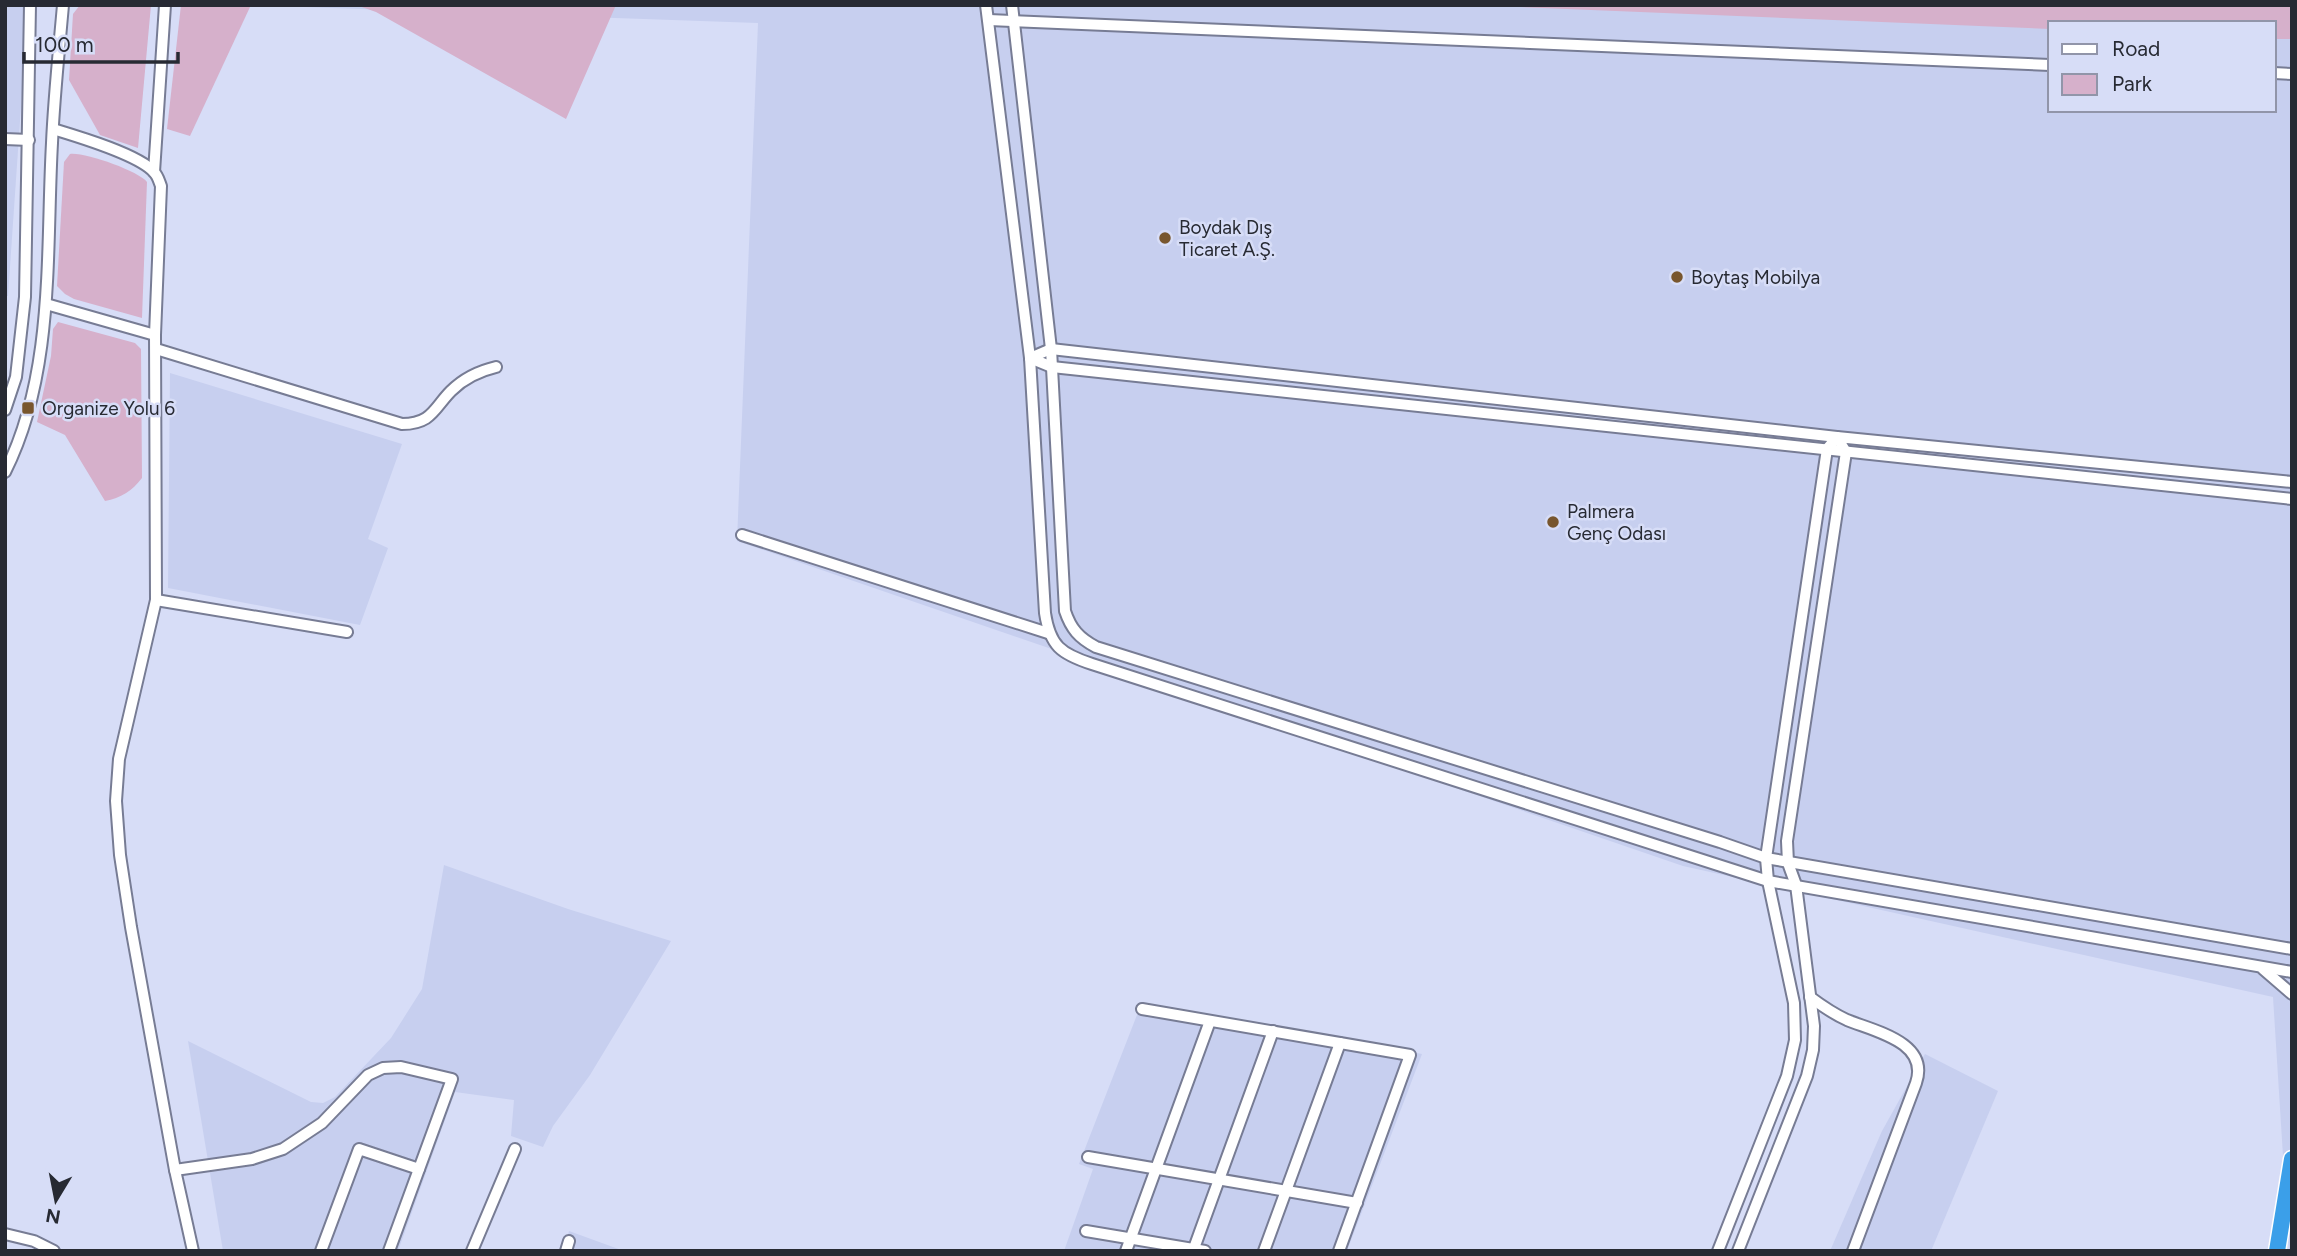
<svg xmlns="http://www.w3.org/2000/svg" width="2297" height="1256" font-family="Figtree,sans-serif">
	<rect width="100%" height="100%" fill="#d7ddf7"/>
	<g fill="#c7cfef" fill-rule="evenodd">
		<polygon points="5,5 28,5 8,296 5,296"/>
		<path d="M245,5h2047v1246h-3l-16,-254 -590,-131 -946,-325 21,-518zM2050,23h224v87h-224z"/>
		<polygon points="170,373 402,444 368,539 388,548 360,625 168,588"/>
		<polygon points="444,865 568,909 671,941 590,1075 553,1126 543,1147 511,1136 514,1100 455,1092 398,1251 223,1251 188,1041 311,1102 323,1103 335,1097 391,1038 422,989"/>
		<polygon points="1142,1002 1422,1054 1347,1251 1064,1251 1093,1169 1079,1164"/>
		<polygon points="1925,1054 1998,1091 1931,1251 1830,1251 1882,1131"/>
		<polygon points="569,1231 624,1251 564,1251"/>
	</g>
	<g fill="#d6b0cb">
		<polygon points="80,5 151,5 138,148 100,135 69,80 73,14"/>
		<polygon points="181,5 250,7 190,136 167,129"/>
		<polygon points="356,5 616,5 566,119 376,12"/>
		<polygon points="1472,5 2292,5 2292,39 2274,39 2274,23 2050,23 2050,29"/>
		<path d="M70,154c15,-2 68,17 77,28l-5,136 -68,-19 -9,-5 -8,-8 7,-124z"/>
		<path d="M58,322l77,21 6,6 1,129c-10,13 -21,20 -37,23l-40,-66 -28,-13 14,-66 2,-27z"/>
	</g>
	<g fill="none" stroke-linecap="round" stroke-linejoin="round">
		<g stroke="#777c94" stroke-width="14">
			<g id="minor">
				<path d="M986,5l44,353 15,255c5,33 16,41 47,51l676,217 524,91"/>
				<path d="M1012,5l39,344 14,262c6,18 14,27 31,36l624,195 46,16 526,91"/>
				<polyline points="989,20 2050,65"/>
				<polyline points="2274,73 2292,74"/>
				<path d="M53,129c23,7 85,25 101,43 4,4 5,9 7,14l-6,149 1,265 -37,159 -3,42 4,54 11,72 44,243 18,81"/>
				<polyline points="5,139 29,140"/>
				<polyline points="154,172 165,5"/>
				<polyline points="46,304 155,335"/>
				<path d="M156,349l246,75c30,0 32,-16 49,-33 13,-13 28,-20 45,-24"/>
				<polyline points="1030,358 1051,349 1837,437 2292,482"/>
				<polyline points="1030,358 1052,367 2292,499"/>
				<polyline points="5,410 16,377 25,297 30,5"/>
				<path d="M5,472c50,-99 41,-221 47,-329 2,-46 7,-92 11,-138"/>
				<polyline points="742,535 1048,633"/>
				<polyline points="156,600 347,632"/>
				<polyline points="2263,969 2292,994"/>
				<path d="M1810,997c12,9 24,17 37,23 27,11 83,22 69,63l-63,168"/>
				<polyline points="1142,1009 1410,1055 1339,1251"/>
				<polyline points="1088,1157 1357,1203"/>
				<polyline points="175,1170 252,1159 283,1149 322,1123 368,1075 383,1068 401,1067 452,1079 389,1251"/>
				<polyline points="1086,1231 1205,1251"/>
				<polyline points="5,1234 34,1241 54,1251"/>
				<polyline points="321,1251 359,1149 419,1169"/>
				<polyline points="472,1251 515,1149"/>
				<polyline points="566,1251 569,1241"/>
				<polyline points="1126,1251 1210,1021"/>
				<polyline points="1193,1251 1273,1031"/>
				<polyline points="1264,1251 1340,1043"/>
				<polyline points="1718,1251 1787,1076 1795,1040 1794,1003 1768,881 1766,858 1827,449 1837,437 1846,452 1787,841 1788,863 1796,885 1814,1026 1813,1050 1807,1076 1738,1251"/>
			</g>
		</g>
		<g stroke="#fff" stroke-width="19">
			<polyline id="highway" points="2277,1251 2292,1159"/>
		</g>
		<use href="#minor" stroke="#fff" stroke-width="10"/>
		<use href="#highway" stroke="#3b9fe9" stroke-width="16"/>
	</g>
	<g fill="#78562e" stroke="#d7ddf7" stroke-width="2.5">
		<circle cx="1165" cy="238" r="7"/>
		<circle cx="1677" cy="277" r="7"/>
		<rect x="21" y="401" width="14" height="14" rx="3.5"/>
		<circle cx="1553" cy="522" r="7"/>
	</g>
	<g text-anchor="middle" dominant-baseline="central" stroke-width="5" stroke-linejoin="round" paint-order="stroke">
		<g font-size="19" fill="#272a33" stroke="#d7ddf7" text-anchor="start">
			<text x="1179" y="227">Boydak Dış<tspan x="1179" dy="22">Ticaret A.Ş.</tspan></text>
			<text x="1691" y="277">Boytaş Mobilya</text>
			<text x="42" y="408">Organize Yolu 6</text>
			<text x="1567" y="511">Palmera<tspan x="1567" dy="22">Genç Odası</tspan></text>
		</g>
	</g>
	<rect width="2297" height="1256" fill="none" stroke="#272a33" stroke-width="14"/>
	<rect x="2048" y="21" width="228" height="91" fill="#d7ddf7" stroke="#9195a9" stroke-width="2"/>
	<rect x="2062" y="44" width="35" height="10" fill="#ffffff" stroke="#9195a9" stroke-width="2"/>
	<text x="2112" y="56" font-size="21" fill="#272a33">Road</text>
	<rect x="2062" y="74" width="35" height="21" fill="#d6b0cb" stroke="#9195a9" stroke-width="2"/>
	<text x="2112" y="91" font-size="21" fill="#272a33">Park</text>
	<g transform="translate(56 1200) rotate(190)" stroke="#d7ddf7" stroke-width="5" paint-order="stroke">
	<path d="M0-5L12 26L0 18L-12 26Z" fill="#272a33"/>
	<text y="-10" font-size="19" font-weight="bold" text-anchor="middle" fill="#272a33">N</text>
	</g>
	<path d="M24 52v10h154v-10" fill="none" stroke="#272a33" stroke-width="3.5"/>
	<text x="35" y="52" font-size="21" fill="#272a33" stroke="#d7ddf7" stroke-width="5" paint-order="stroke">100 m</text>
</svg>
